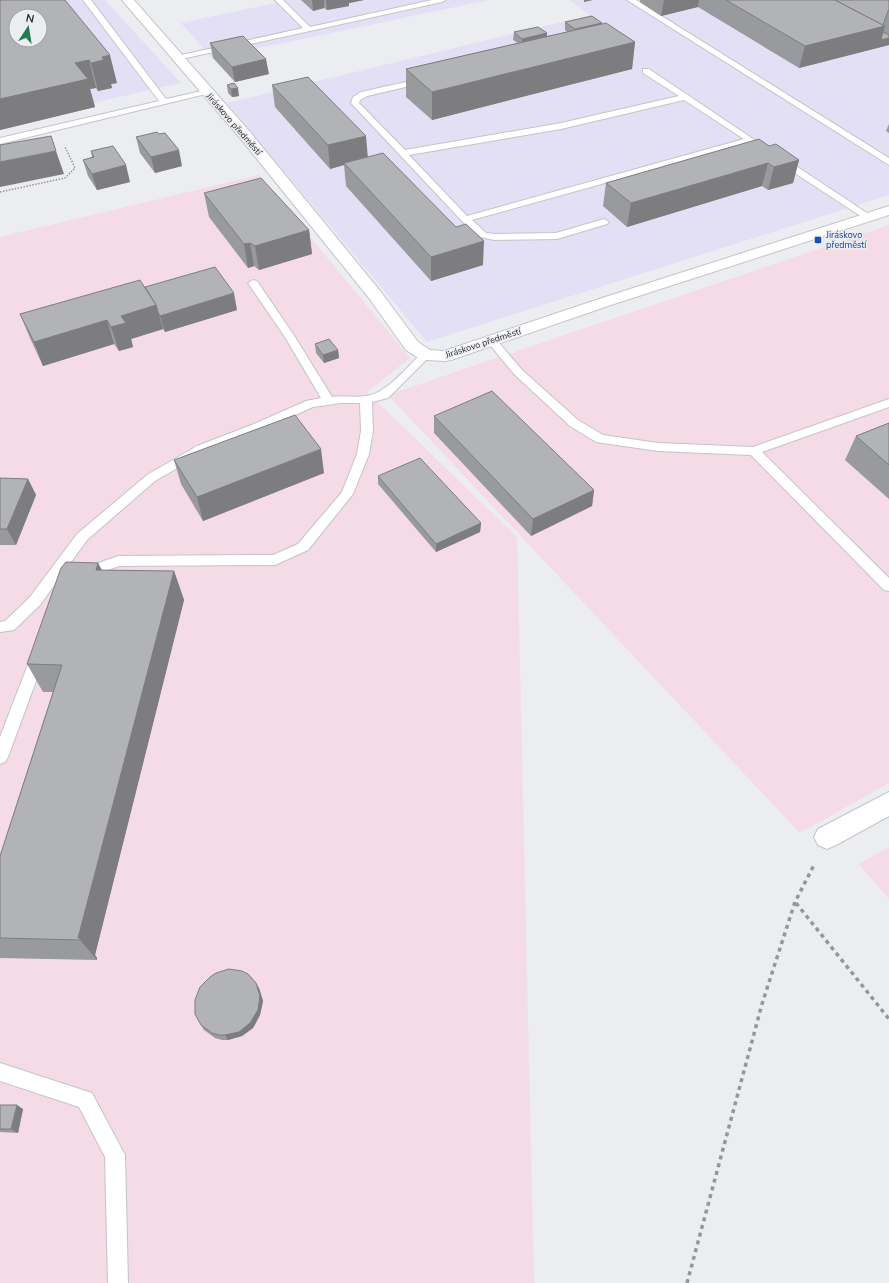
<svg xmlns="http://www.w3.org/2000/svg" width="889" height="1283" font-family="'Nunito Sans',sans-serif">
	<rect width="100%" height="100%" fill="#ecedf0"/>
	<g fill="#e3e0f6" fill-rule="evenodd">
		<path d="M11,0h94l76,83 -181,41v-122zM16,16h24v24h-24z"/>
		<polygon points="272,0 489,0 212,58 181,23 275,3"/>
		<polygon points="569,0 889,0 889,195 427,342 227,103 590,15"/>
	</g>
	<g fill="#f4dbe5">
		<polygon points="259,175 410,358 367,392 517,537 534,1283 0,1283 0,237"/>
		<polygon points="889,225 889,783 800,833 388,395"/>
		<polygon points="889,847 889,899 859,864"/>
	</g>
	<g fill="none" stroke-linecap="round" stroke-linejoin="round">
		<g stroke="#c3c4c7" stroke-width="2">
			<g id="service">
				<polygon points="83,0 91,0 166,99 206,90 210,92 206,94 0,144 0,138 159,101"/>
				<polygon points="275,0 283,0 310,27 432,0 446,0 442,2 177,60 173,58 177,56 303,28"/>
				<polygon points="627,0 636,0 889,158 889,165"/>
				<path d="M643,69h6l110,74 -4,3 -6,-3 -277,77 14,13 9,1 61,-1 48,-14 5,3 -2,2 -50,15 -62,1 -15,-3 -18,-16 -111,-118 2,-6 8,-5 63,-14h3v4l-60,14 -7,4 -1,3 46,47 156,-27 118,-27 -36,-23zM684,100l60,39 -277,77 -58,-61 152,-26z"/>
				<polygon points="781,157 784,158 873,217 871,219 865,219 778,162 777,160 778,158"/>
				<path d="M253,280l4,1 38,56 37,60c11,-2 23,1 34,-1 20,-2 42,-30 56,-43l4,-1 5,3 -43,43 -16,4 1,29 -4,23 -16,40 -45,56 -33,15 -156,1c-5,2 -11,4 -15,6 -9,5 -12,14 -23,11l-2,-4 2,-4 12,-10 25,-9 155,-1 25,-11 44,-52 15,-38 4,-23 -1,-28h-19l-28,4 -51,23 -57,22 -50,29 -68,59 -47,65 -26,25 -14,2v-10l5,-1 25,-24 47,-63 70,-59 50,-29 57,-22 52,-23 15,-3 -36,-61 -37,-54z"/>
				<polygon points="491,337 495,338 522,370 578,420 603,435 658,443 753,447 889,399 889,407 762,452 889,578 889,591 884,590 751,455 658,451 596,442 570,426 514,374 486,340"/>
				<polygon points="39,648 44,650 46,654 8,757 5,762 0,764 0,737 32,654 34,650"/>
				<polygon points="0,1063 92,1093 125,1155 128,1283 108,1283 105,1157 79,1107 0,1081"/>
			</g>
		</g>
		<g stroke="#c3c4c7" stroke-width="2">
			<g id="minor">
				<polygon points="122,0 134,0 250,132 381,292 418,342 430,350 444,351 599,299 889,206 889,215 611,305 451,360 445,361 426,360 420,359 406,350 369,298 240,138"/>
				<polygon points="889,792 889,816 836,845 827,849 818,845 814,837 818,829"/>
			</g>
		</g>
		<polyline stroke="#959698" stroke-width="1.5" stroke-dasharray="1.5 1.5" stroke-linecap="butt" points="0,192 65,178 75,168 65,147"/>
		<g stroke="#959698" stroke-width="3.5" stroke-dasharray="4 4" stroke-linecap="butt">
			<polyline points="796,903 889,1019"/>
			<polyline points="687,1283 762,1004 795,902 815,863"/>
		</g>
		<use href="#service" fill="#fff" fill-rule="evenodd"/>
		<use href="#minor" fill="#fff" fill-rule="evenodd"/>
	</g>
	<g fill="#999a9d">
		<polygon points="0,0 65,0 117,83 111,84 112,88 98,91 96,88 90,89 95,107 0,130"/>
		<polygon points="301,0 364,0 349,3 349,6 327,10 324,8 313,11"/>
		<polygon points="640,0 889,0 889,45 799,68 698,7 661,16 640,2"/>
		<polygon points="565,22 602,24 635,42 632,69 432,120 406,97 406,69 518,43 513,40 514,32 547,33 547,36 567,32 565,30"/>
		<polygon points="210,43 269,74 235,82 213,58"/>
		<polygon points="227,85 239,96 232,97 228,93"/>
		<polygon points="272,85 368,157 483,265 431,281 346,186 344,165 330,169 275,107"/>
		<polygon points="889,124 889,133 886,131"/>
		<polygon points="136,137 182,166 155,173 140,153"/>
		<polygon points="769,146 799,160 793,183 768,190 762,186 627,227 603,206 606,183"/>
		<polygon points="91,151 130,182 97,190 88,176 83,160 92,157"/>
		<polygon points="204,193 309,230 312,254 259,270 254,266 248,268 209,217"/>
		<polygon points="145,287 237,310 165,332 163,329 131,339 133,347 119,351 114,344 43,366 30,338 20,314"/>
		<polygon points="315,344 338,350 339,358 324,363 316,353"/>
		<polygon points="434,416 594,490 592,506 531,536 434,433"/>
		<polygon points="889,423 889,499 845,460 856,436"/>
		<polygon points="174,460 324,473 203,521 181,484"/>
		<polygon points="378,476 481,523 480,532 436,552 378,484"/>
		<polygon points="0,478 28,479 36,495 16,545 0,545"/>
		<polygon points="98,563 102,570 174,571 184,600 95,955 97,958 97,960 0,958 0,856 53,692 43,692 27,664"/>
		<polygon points="259,988 263,1001 260,1015 253,1028 242,1036 228,1040 222,1040 215,1038 204,1030 201,1025"/>
		<polygon points="0,1105 23,1109 18,1133 0,1132"/>
	</g>
	<g fill="#7d7d7f">
		<polygon points="312,0 324,0 324,8 313,11"/>
		<polygon points="326,0 364,0 349,3 349,6 327,10"/>
		<polygon points="584,0 593,0 584,2"/>
		<polygon points="664,0 699,0 698,7 661,16"/>
		<polygon points="602,23 601,31 574,37 575,29"/>
		<polygon points="885,26 881,40 889,38 889,45 799,68 805,46"/>
		<polygon points="547,33 546,41 522,46 522,39"/>
		<polygon points="635,42 632,69 432,120 432,92"/>
		<polygon points="110,55 117,83 111,84 112,88 98,91 91,63 102,57"/>
		<polygon points="266,59 269,74 235,82 232,67"/>
		<polygon points="89,60 96,88 90,89 95,107 0,130 0,99 75,63"/>
		<polygon points="238,88 239,96 232,97 231,89"/>
		<polygon points="366,136 368,159 344,163 344,165 330,169 328,145"/>
		<polygon points="179,150 182,166 155,173 151,157"/>
		<polygon points="56,151 64,174 0,187 0,162"/>
		<polygon points="799,160 793,183 768,190 774,167"/>
		<polygon points="768,163 762,186 627,227 631,203"/>
		<polygon points="126,165 130,182 97,190 92,174"/>
		<polygon points="309,230 312,254 259,270 255,246"/>
		<polygon points="484,241 483,265 431,281 431,257"/>
		<polygon points="250,243 254,266 248,268 244,244"/>
		<polygon points="234,293 237,310 165,332 160,316"/>
		<polygon points="156,305 163,329 131,339 133,347 119,351 111,327 121,316"/>
		<polygon points="107,320 114,344 43,366 34,342"/>
		<polygon points="338,350 339,358 324,363 323,355"/>
		<polygon points="321,449 324,473 203,521 197,497"/>
		<polygon points="28,479 36,495 16,545 7,529"/>
		<polygon points="594,490 592,506 531,536 533,519"/>
		<polygon points="481,523 480,532 436,552 436,544"/>
		<polygon points="98,563 111,591 96,570"/>
		<polygon points="174,571 184,600 95,955 97,958 97,960 80,940 78,938"/>
		<polygon points="256,983 259,988 263,1001 260,1015 253,1028 242,1036 228,1040 225,1035"/>
		<polygon points="17,1105 23,1109 18,1133 11,1129"/>
	</g>
	<g fill="#b2b3b6" stroke="#7d7d7f" fill-rule="evenodd">
		<path d="M0,0h65l45,55 -8,2 2,3 -13,3 -2,-3 -14,3 13,16 -88,20zM16,16h24v24h-24z"/>
		<polygon points="726,0 835,0 885,26 805,46"/>
		<polygon points="835,0 889,0 889,11 888,11 883,25"/>
		<polygon points="592,16 602,23 575,29 565,22"/>
		<polygon points="606,23 635,42 432,92 406,69"/>
		<polygon points="538,27 547,33 522,39 514,32"/>
		<polygon points="883,32 889,35 889,38 881,40"/>
		<polygon points="243,36 266,59 232,67 210,43"/>
		<polygon points="308,77 366,136 328,145 272,85"/>
		<polygon points="234,83 238,88 231,89 227,85"/>
		<polygon points="157,132 159,134 165,133 179,150 151,157 136,137"/>
		<polygon points="51,136 56,151 0,162 0,145"/>
		<polygon points="759,139 769,146 776,144 799,160 774,167 768,163 631,203 606,183"/>
		<polygon points="113,146 126,165 92,174 83,160 94,157 91,151"/>
		<polygon points="383,153 456,227 466,224 484,241 431,257 344,163"/>
		<polygon points="261,178 309,230 255,246 250,243 244,244 204,193"/>
		<polygon points="215,267 234,293 160,316 158,312 156,305 145,287"/>
		<polygon points="140,280 156,305 121,316 126,323 111,327 107,320 34,342 20,314"/>
		<polygon points="329,339 338,350 323,355 315,344"/>
		<polygon points="492,391 594,490 533,519 434,416"/>
		<polygon points="295,415 321,449 197,497 174,460"/>
		<polygon points="889,423 889,465 856,436"/>
		<polygon points="420,458 481,523 436,544 378,476"/>
		<polygon points="0,478 28,479 7,529 0,529"/>
		<polygon points="66,562 98,563 96,570 174,571 78,938 81,938 80,940 0,938 0,856 62,665 27,664 61,568"/>
		<polygon points="229,969 242,971 248,974 256,983 260,996 258,1010 250,1023 239,1032 225,1035 219,1035 212,1033 201,1025 195,1014 195,1000 200,987 210,977 216,973"/>
		<polygon points="0,1105 17,1105 11,1129 0,1129"/>
	</g>
	<rect fill="#1a4fb4" stroke="#ecedf0" stroke-width="1.5" x="814" y="236" width="8" height="8" rx="2"/>
	<g text-anchor="middle" dominant-baseline="central" stroke-width="3" stroke-linejoin="round" paint-order="stroke">
		<g font-size="9" fill="#2b2c2d" stroke="#ecedf0">
			<text transform="translate(234 124) rotate(49)">Jiráskovo předměstí</text>
			<text transform="translate(483 343) rotate(-18)">Jiráskovo předměstí</text>
		</g>
		<g font-size="9" fill="#164399" stroke="#ecedf0" text-anchor="start">
			<text x="826" y="235">Jiráskovo<tspan x="826" dy="10">předměstí</tspan></text>
		</g>
	</g>
	<g transform="translate(28 28) rotate(12)"><circle r="19" fill="#ecedf0" stroke="#9fa0a2"/>
	<path d="M0-3L7 15L0 10L-7 15Z" fill="#1e7c53"/>
	<text y="-6" font-size="11" font-weight="bold" text-anchor="middle" fill="#2b2c2d">N</text>
	</g>
</svg>
